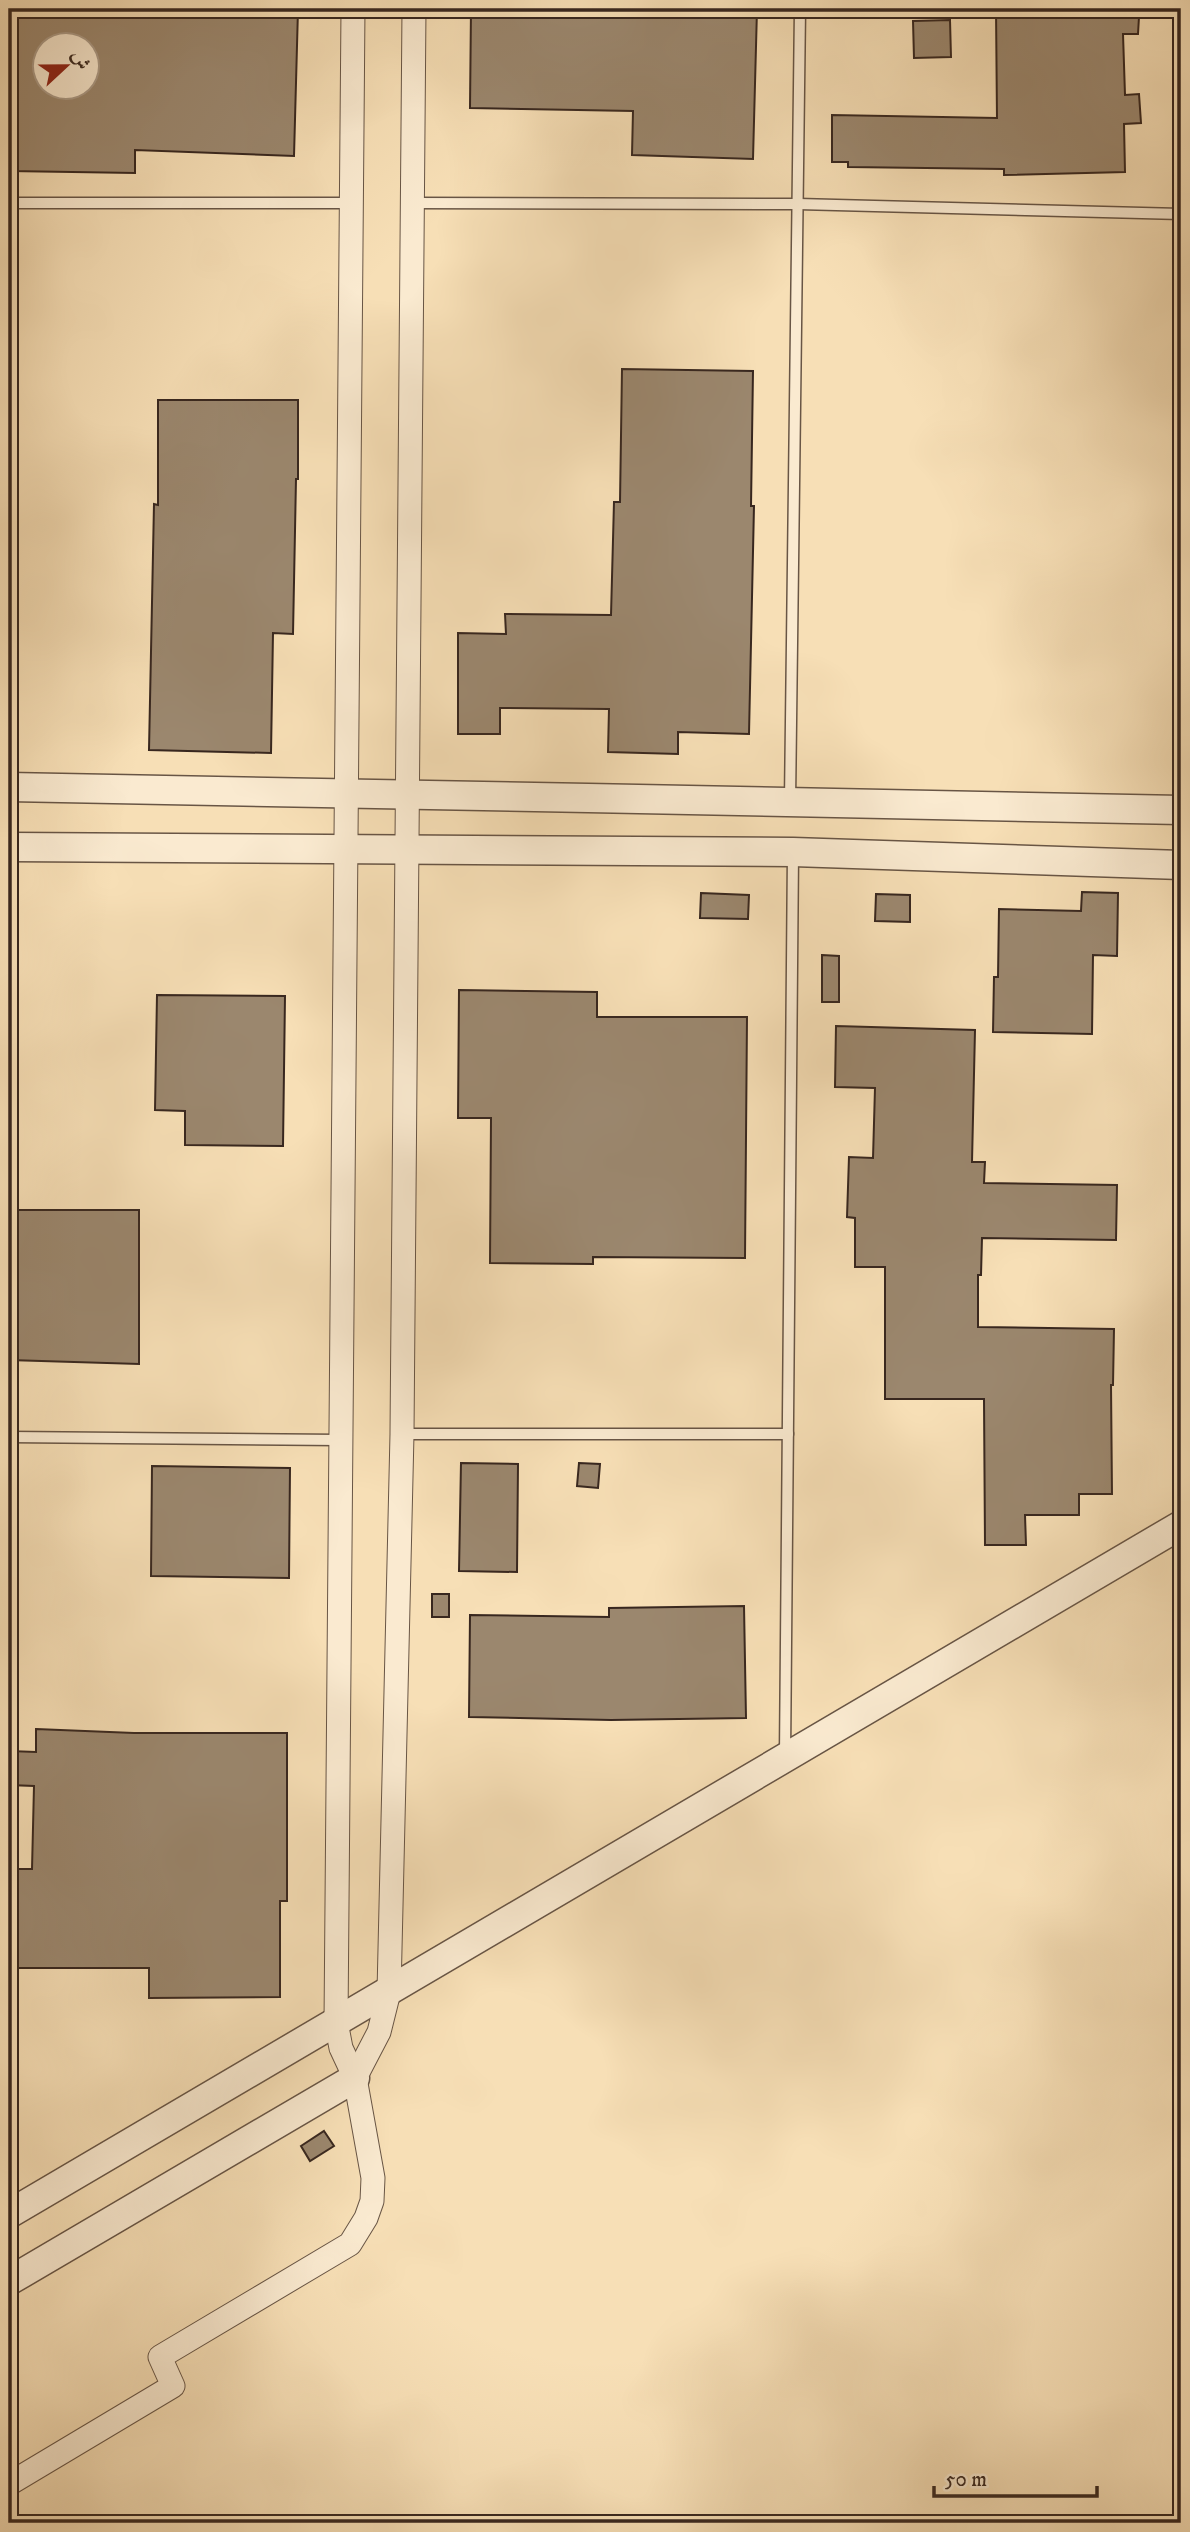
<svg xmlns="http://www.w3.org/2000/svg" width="1190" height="2532" font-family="'IM FELL DW Pica',Amiri,serif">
	<rect width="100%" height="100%" fill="#f7dfb6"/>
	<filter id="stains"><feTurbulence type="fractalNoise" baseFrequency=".00286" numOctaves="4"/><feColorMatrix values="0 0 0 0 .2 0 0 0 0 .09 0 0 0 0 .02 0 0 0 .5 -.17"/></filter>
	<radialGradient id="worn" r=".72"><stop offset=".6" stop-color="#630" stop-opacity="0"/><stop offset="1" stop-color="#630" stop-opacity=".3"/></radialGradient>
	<g fill="#9b876e" stroke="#38271f" stroke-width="2" fill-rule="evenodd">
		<path d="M9,9h289l-4,147 -159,-6v23l-126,-2zM46,46h42v44l-42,-1z"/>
		<polygon points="471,9 757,9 753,159 632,155 633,111 470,108"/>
		<polygon points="996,9 1118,9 1118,16 1139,17 1138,34 1123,34 1125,95 1139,94 1141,123 1124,124 1125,172 1004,175 1004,169 848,167 848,162 832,162 832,115 997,118"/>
		<polygon points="950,20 951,57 914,58 913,21"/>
		<polygon points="622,369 753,371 751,506 754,506 749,734 678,732 678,754 608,752 609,709 500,708 500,734 458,734 458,633 506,634 505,614 611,615 614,502 620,502"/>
		<polygon points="158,400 298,400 298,479 296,479 293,634 273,633 271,753 149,750 154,504 158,505"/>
		<polygon points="1082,892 1118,893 1117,956 1093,955 1092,1034 993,1032 994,977 998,977 999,909 1081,911"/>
		<polygon points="701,893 749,895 748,919 700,918"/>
		<polygon points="876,894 910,895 910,922 875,921"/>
		<polygon points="822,955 839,956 839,1002 822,1002"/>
		<polygon points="459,990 597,992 597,1017 747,1017 745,1258 593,1257 593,1264 490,1263 491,1118 458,1118"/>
		<polygon points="157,995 285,996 283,1146 185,1145 185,1111 155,1110"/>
		<polygon points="836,1026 975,1030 972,1162 985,1162 984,1183 1117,1185 1116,1240 982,1238 981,1275 978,1275 978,1327 1114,1329 1113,1385 1111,1385 1112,1494 1079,1494 1079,1515 1025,1515 1026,1545 985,1545 984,1399 885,1399 885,1267 855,1267 855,1218 847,1217 849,1157 873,1158 875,1088 835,1087"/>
		<polygon points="9,1210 139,1210 139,1364 9,1360"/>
		<polygon points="461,1463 518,1464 517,1572 459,1571"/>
		<polygon points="579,1463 600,1464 598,1488 577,1486"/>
		<polygon points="152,1466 290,1468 289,1578 151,1576"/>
		<rect x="432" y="1594" width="17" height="23"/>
		<polygon points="744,1606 746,1718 611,1720 469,1717 470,1615 609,1617 609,1608"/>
		<polygon points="36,1729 134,1733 287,1733 287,1901 280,1901 280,1997 149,1998 149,1968 9,1968 9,1869 32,1869 34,1786 9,1785 10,1751 36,1752"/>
		<polygon points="324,2131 334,2146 310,2161 301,2146"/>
	</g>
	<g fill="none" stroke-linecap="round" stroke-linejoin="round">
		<g stroke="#685545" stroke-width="13">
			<g id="service">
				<polyline points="9,203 352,203"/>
				<polyline points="412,203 798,204 1181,214"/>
				<polyline points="790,801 800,9"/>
				<polyline points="402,1434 788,1434"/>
				<polyline points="9,1437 340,1440"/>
				<polyline points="785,1756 793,852"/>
			</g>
		</g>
		<g stroke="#685545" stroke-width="25">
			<g id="minor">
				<polyline points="355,2078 379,2032 389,1992 402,1434 414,9"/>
				<polyline points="9,2484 173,2386 160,2357 350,2244 366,2218 372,2201 373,2178 355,2078 341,2048 336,2022 353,9"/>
			</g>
		</g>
		<g stroke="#685545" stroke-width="31">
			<g id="tertiary">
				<path d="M9,787c391,6 781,16 1172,23"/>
				<polyline points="9,847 793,852 1181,865"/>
				<polyline points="9,2214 1181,1525"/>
				<polyline points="9,2281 355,2078"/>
			</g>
		</g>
		<use href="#service" stroke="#faead0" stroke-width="10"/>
		<use href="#minor" stroke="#faead0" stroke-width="23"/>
		<use href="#tertiary" stroke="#faead0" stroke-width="28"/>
	</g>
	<rect width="1190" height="2532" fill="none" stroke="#f7dfb6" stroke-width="35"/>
	<rect x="10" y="10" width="1169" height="2511" fill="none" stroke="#38271f" stroke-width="3.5"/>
	<rect x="18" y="18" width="1155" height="2497" fill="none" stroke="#38271f" stroke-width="2"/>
	<g transform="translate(66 66) rotate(68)"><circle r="33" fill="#faead0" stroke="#ac9c89" stroke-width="2"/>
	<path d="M0-5L12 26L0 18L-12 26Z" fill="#8f2418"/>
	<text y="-10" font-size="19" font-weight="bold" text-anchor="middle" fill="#38271f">ش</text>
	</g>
	<path d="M934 2486v10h163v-10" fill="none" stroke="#38271f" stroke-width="3.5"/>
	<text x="945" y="2486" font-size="21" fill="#38271f" stroke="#faead0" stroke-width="5" paint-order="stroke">50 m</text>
	<rect width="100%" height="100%" filter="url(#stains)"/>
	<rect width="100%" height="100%" fill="url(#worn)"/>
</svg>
